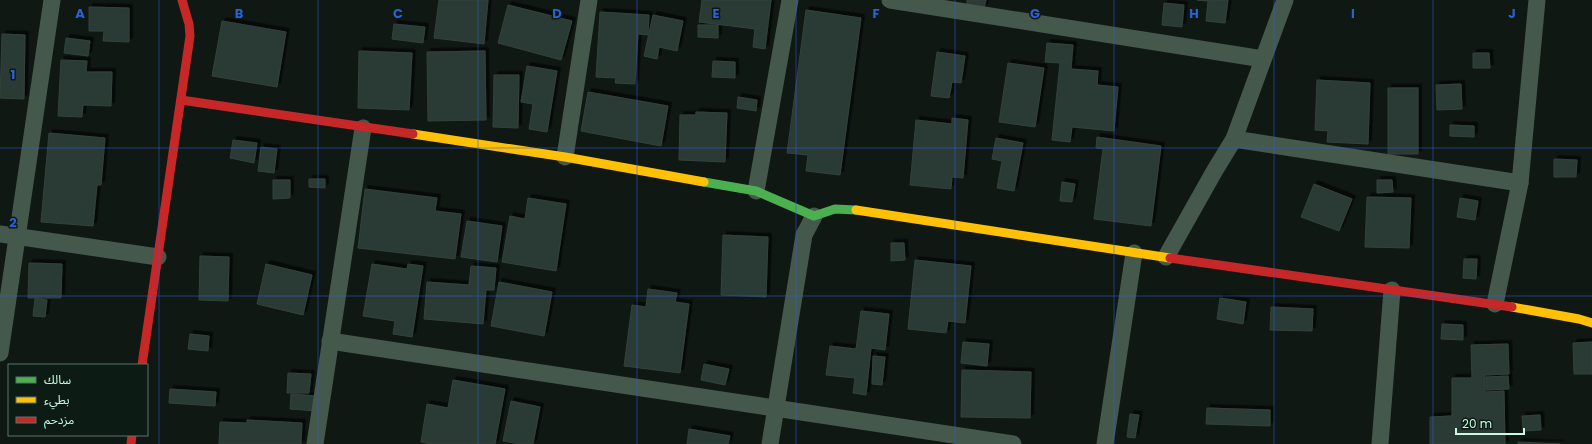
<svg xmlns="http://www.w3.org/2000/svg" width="1592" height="444" font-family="Poppins,'Noto Sans Arabic',sans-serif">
	<defs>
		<filter id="shadow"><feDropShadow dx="3.5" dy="-3.5" stdDeviation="0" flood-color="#0009"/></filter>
	</defs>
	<rect width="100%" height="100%" fill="#101814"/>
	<g fill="#2c3a34" stroke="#32423b" filter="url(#shadow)">
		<polygon points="439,0 488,0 484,44 434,38"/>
		<polygon points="702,0 771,0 765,49 753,47 755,29 699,22"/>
		<polygon points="967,0 986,0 984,8 967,5"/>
		<polygon points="1197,0 1228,0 1225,23 1206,21 1208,1"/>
		<polygon points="1164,3 1184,5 1182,27 1162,25"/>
		<polygon points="508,5 572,21 561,60 498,43"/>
		<polygon points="89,7 129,8 129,42 103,41 104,31 89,31"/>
		<polygon points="806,10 861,18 840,175 806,171 808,155 787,153"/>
		<polygon points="600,12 649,15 648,35 638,34 635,84 615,83 616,78 596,77"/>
		<polygon points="653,15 683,21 677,51 659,47 657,59 644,56"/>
		<polygon points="222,21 286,32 277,87 212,76"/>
		<polygon points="394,24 425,27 423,43 392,39"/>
		<polygon points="698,25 718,25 718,38 698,37"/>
		<polygon points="2,34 25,35 24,99 0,98"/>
		<polygon points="66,38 90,41 88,56 64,53"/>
		<polygon points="1047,43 1073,45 1071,69 1098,71 1097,85 1118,87 1114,131 1072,127 1070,142 1052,140 1060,63 1045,62"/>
		<polygon points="359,51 412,53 409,110 358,108"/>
		<polygon points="485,51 486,120 428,121 427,52"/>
		<polygon points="937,52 965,56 961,83 952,82 949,98 931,96"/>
		<polygon points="1473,53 1489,53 1490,68 1473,68"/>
		<polygon points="61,60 87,61 86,72 112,72 111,106 83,105 82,117 58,116"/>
		<polygon points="713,61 735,62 735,78 712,77"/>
		<polygon points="1008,63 1044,68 1035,127 999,122"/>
		<polygon points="527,66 557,71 547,132 529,129 533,104 521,102"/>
		<polygon points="494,75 519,75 518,128 493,127"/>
		<polygon points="1317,80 1370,83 1368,144 1327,142 1328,131 1315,130"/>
		<polygon points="1461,84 1462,109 1437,110 1436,85"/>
		<rect x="1388" y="88" width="30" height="66"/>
		<polygon points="588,92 668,106 661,146 581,131"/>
		<polygon points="738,97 757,100 756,111 737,108"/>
		<polygon points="696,112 727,113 725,162 679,160 680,115 696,115"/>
		<polygon points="952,118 968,120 963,178 952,177 951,189 910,185 916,120 952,124"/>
		<polygon points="1450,125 1474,126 1474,137 1450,136"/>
		<polygon points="49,133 105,138 101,185 97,185 93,226 41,222"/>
		<polygon points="1097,137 1161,146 1151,226 1094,219 1103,149 1096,148"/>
		<polygon points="996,138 1023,143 1014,191 997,188 1002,161 992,159"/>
		<polygon points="233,140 257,143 254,163 230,158"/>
		<polygon points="261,147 277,149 274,173 258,171"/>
		<polygon points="1554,159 1577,160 1576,177 1554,177"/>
		<polygon points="309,179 325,179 325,188 309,187"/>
		<polygon points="273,180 290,180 290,198 273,199"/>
		<polygon points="1377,180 1392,180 1393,192 1377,193"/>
		<polygon points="1062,182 1075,184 1072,202 1060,201"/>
		<polygon points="1314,184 1352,199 1339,231 1301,217"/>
		<polygon points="365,189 437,198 435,211 461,214 455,259 358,248"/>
		<polygon points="1367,197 1411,198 1409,248 1365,247"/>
		<polygon points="528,198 566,204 556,271 502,262 510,216 525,219"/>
		<polygon points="1460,198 1478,201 1475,220 1457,217"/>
		<polygon points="467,221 502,226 497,262 461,257"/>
		<polygon points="723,235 768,237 766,297 721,295"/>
		<polygon points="891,243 904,243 905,260 891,261"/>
		<polygon points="200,256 229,257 228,301 199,300"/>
		<polygon points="1464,259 1477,259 1476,279 1463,278"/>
		<polygon points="915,260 971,266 965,323 948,321 946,333 908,329"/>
		<polygon points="29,263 62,264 61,298 28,298"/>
		<polygon points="266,264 312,275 303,315 257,304"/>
		<polygon points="372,264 407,269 408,264 423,266 412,337 393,334 395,321 363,316"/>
		<polygon points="471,266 496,268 494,290 486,290 483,324 424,319 427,282 469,285"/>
		<polygon points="499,282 552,292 544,336 491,326"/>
		<polygon points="648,289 677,293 675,302 689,304 680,373 624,366 632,305 646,307"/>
		<polygon points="35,298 47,300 45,317 33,316"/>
		<polygon points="1220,298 1246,302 1243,324 1217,319"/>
		<polygon points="1271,307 1313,309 1312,331 1270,330"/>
		<polygon points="861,311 889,314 885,350 871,348 866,395 853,393 855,378 826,375 830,346 856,349"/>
		<polygon points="1442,324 1463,325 1463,340 1441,339"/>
		<polygon points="190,334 209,336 208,351 188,349"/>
		<polygon points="963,342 989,344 987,366 961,363"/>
		<polygon points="1592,342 1592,374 1574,374 1573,343"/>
		<polygon points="1508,344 1509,374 1485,375 1485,392 1504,391 1505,444 1430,444 1430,417 1452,416 1452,378 1472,378 1471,345"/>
		<polygon points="873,356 885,357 882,385 872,384"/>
		<polygon points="704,364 729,369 725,385 701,380"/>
		<polygon points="962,370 1031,372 1030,418 961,417"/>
		<polygon points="288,373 311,374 309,393 287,393"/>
		<polygon points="1508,376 1509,389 1486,390 1486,377"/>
		<polygon points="453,380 505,389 495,444 431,444 421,442 427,404 448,408"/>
		<polygon points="170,389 216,392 215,406 169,403"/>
		<polygon points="291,394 317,396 316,411 290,409"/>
		<polygon points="511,401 540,407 533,444 520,444 503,441"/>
		<polygon points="1207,408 1270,410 1270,426 1206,424"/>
		<polygon points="1130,414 1139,415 1135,438 1127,437"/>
		<polygon points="1540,415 1541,430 1523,431 1522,416"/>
		<polygon points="247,420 302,423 301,444 219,444 220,422 247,423"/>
		<polygon points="689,429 730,436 728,444 687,444"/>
		<polygon points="1518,442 1560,444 1518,444"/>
	</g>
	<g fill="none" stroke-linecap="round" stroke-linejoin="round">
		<g stroke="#45584c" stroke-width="17">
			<polyline points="890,0 1263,59"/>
			<polyline points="1234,139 1520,183"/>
			<polyline points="565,157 589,0"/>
			<polyline points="756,191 790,0"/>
			<polyline points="0,234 158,257"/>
			<polyline points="1166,257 1215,170 1234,139 1285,0"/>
			<polyline points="1495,304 1520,183 1537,0"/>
			<polyline points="330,341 1013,444"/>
			<polyline points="0,353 52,0"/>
			<polyline points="315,444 363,128"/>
			<polyline points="770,444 804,235 814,216"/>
			<polyline points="1105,444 1134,253"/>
			<polyline points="1380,444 1392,290"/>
		</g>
		<polyline stroke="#4caf50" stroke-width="9" points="704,182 756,191 814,216 835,209 856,210"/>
		<g stroke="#ffc107" stroke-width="9">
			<polyline points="413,134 565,157 704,182"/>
			<polyline points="856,210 1170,258"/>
			<polyline points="1512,307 1579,319 1592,323"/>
		</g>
		<g stroke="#c62828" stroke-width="9">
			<polyline points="181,100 413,134"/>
			<polyline points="1170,258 1512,307"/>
			<polyline points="142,365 190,36 189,24 182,0"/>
			<polyline points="131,444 132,435"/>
		</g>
	</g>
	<path fill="none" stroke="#2e5fd9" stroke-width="1" stroke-opacity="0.55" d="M159,0v444M318,0v444M478,0v444M637,0v444M796,0v444M955,0v444M1114,0v444M1274,0v444M1433,0v444M0,148h1592M0,296h1592"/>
	<g font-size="13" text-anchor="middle" font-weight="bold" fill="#2e5fd9" stroke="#0c1b14" stroke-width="3" stroke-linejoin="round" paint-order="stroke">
		<text x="80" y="18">A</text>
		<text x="239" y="18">B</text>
		<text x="398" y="18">C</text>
		<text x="557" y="18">D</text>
		<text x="716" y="18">E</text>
		<text x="876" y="18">F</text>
		<text x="1035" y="18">G</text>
		<text x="1194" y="18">H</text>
		<text x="1353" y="18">I</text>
		<text x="1512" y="18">J</text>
		<text x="13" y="79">1</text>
		<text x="13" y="227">2</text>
	</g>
	<rect x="8" y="364" width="140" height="72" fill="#0c1b14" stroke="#587566"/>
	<rect x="16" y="377" width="20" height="6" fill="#4caf50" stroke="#587566"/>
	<text x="44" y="384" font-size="12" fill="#cafbe1">سالك</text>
	<rect x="16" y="397" width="20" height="6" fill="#ffc107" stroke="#587566"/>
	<text x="44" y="404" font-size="12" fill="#cafbe1">بطيء</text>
	<rect x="16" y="417" width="20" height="6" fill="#c62828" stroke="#587566"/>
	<text x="44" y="424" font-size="12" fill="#cafbe1">مزدحم</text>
	<path d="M1456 428v6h68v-6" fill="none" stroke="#cafbe1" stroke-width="2"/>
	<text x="1462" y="428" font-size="12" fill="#cafbe1" stroke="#0c1b14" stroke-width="3" paint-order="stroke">20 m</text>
</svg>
